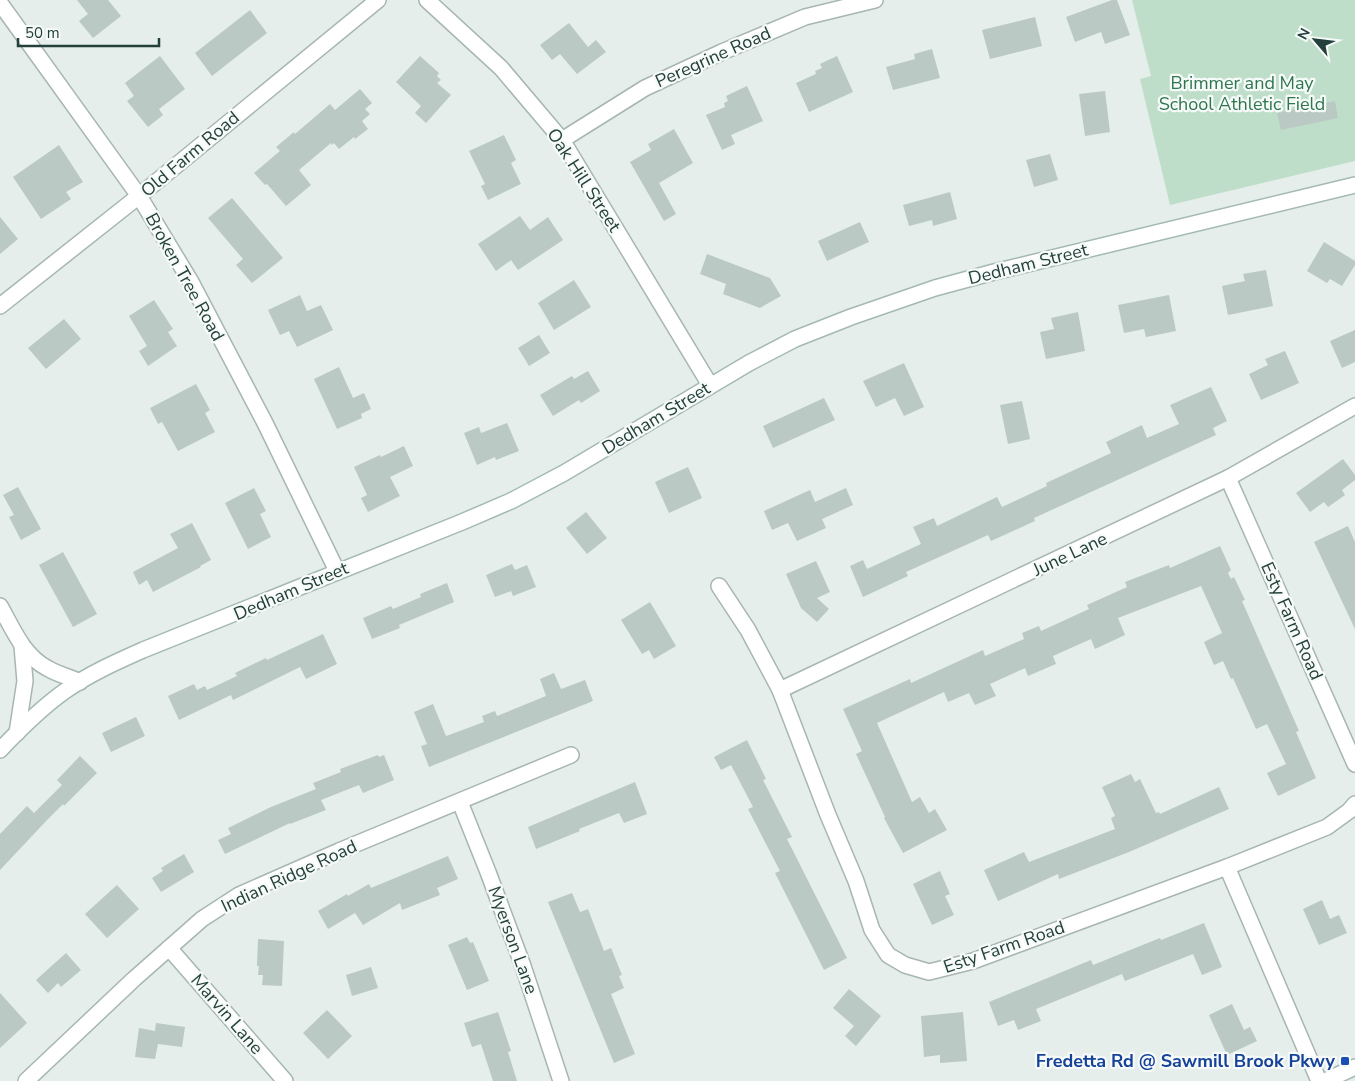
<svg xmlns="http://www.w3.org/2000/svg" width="1355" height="1081" font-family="'Nunito Sans',sans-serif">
	<rect width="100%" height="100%" fill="#e5eeeb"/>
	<polygon fill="#bfdec9" points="1132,0 1355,0 1355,161 1170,205 1140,79 1151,76"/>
	<g fill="#bac9c4">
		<polygon points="77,0 108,0 121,16 93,38 79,21 88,14"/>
		<polygon points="1112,0 1117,0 1130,35 1105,44 1101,32 1075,42 1066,17"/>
		<polygon points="250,10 267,33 212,76 195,53"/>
		<polygon points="1035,17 1042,46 990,59 982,30"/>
		<polygon points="569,23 588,47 596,40 606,52 577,74 560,54 552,60 540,45"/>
		<polygon points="932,49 940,78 893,90 886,67 915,59 914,54"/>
		<polygon points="160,56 185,89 159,109 163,115 148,127 127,101 134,96 125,83"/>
		<polygon points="420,56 439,73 437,76 441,80 437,83 451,95 426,123 415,113 421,106 396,82"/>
		<polygon points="837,56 853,92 809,112 796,83 816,74 815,71 822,68 820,64"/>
		<polygon points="747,86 763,121 731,135 735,144 722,150 706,115 725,107 724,103 728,101 726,96"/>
		<polygon points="360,89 372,103 365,109 370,114 362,121 368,129 355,139 354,137 339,149 334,143 332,145 331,143 299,170 311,185 286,206 267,184 265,185 254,173 280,151 276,147 294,132 295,134 330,104 335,110"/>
		<polygon points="1105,91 1110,132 1085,136 1079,94"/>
		<polygon points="1335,101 1338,118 1281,130 1277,113"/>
		<polygon points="674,129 693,163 659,183 676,214 664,221 630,162 651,150 648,144"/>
		<polygon points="504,135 516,160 511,163 521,184 488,200 481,186 485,184 469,151"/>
		<polygon points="59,145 83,182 66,192 71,199 41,219 13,177"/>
		<polygon points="1050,154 1058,180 1034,187 1026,160"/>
		<polygon points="950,192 957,219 933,226 932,220 909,226 903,205"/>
		<polygon points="232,198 283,258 252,283 236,265 243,259 208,218"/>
		<polygon points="520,216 530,230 548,217 563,240 518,270 511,260 496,271 478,244"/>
		<polygon points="0,217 18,239 0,254"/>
		<polygon points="860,222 869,242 827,261 818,241"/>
		<polygon points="1324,242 1355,261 1355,265 1342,286 1330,279 1327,283 1307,271"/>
		<polygon points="707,254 770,278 781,296 760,308 723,294 726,284 700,274"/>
		<polygon points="1266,270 1273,306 1228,315 1222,286 1245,281 1243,274"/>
		<polygon points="574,280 591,307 554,330 538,303"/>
		<polygon points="300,295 307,311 321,305 333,330 297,347 289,331 280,335 268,310"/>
		<polygon points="1169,295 1176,331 1146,337 1144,329 1124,333 1118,305"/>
		<polygon points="154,300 173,329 168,332 177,346 148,366 139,351 147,346 129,316"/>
		<polygon points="1078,312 1085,351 1046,359 1040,332 1054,329 1051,318"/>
		<polygon points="64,319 81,339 46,369 28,348"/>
		<polygon points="1355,330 1355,362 1342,368 1330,341"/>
		<polygon points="539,335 550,353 529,366 518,348"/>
		<polygon points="1285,351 1299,383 1261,400 1249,374 1268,365 1265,359"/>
		<polygon points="904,363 924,407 904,416 895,398 876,407 863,381"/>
		<polygon points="339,367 353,398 364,393 371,409 361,414 362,418 337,429 314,379"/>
		<polygon points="588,371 600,391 581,403 579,400 553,416 540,395 572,376 574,379"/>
		<polygon points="196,384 210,410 205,413 215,432 178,451 162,422 158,424 150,408"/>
		<polygon points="1211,387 1227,421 1213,428 1216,435 1034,518 1035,521 991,541 988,535 906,572 908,576 863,597 850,566 863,560 867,569 921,544 913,527 934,518 937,526 997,497 1002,507 1047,486 1046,483 1111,453 1106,442 1142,425 1147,438 1179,424 1170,405"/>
		<polygon points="824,398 835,420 773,448 763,426"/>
		<polygon points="1022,401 1030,439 1008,444 1000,405"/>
		<polygon points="507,423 519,451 496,460 495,457 477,465 464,433 479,427 481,433"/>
		<polygon points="404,446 413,466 390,477 400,496 368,512 361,498 367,495 354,467 380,455 381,457"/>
		<polygon points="1343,459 1355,475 1355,480 1342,490 1345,495 1328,507 1324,502 1310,512 1296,493"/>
		<polygon points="688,467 702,498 669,513 655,482"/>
		<polygon points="18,487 41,529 21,540 9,517 14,515 3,495"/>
		<polygon points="254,488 266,511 260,514 271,537 248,549 225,503"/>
		<polygon points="846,488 853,505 822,519 826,528 797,541 788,523 772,530 764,511 810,490 815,502"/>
		<polygon points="586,512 607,538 587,554 566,528"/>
		<polygon points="192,523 211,560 200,566 201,567 153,592 147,580 139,585 133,572 178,548 170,534"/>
		<polygon points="1348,526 1355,542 1355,629 1314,542"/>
		<polygon points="1220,546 1231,570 1228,573 1231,579 1234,577 1245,600 1242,601 1299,731 1296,732 1316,778 1278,796 1267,773 1286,764 1267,724 1256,729 1233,678 1231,679 1223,661 1214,665 1204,642 1222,633 1201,586 1118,618 1125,635 1095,649 1091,639 1053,656 1056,664 1028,676 1025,668 990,684 996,696 975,705 969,693 948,702 944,692 877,723 912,802 920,797 929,813 935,809 947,830 903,853 884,818 885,817 856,754 862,751 843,709 910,679 911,683 983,650 985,656 1024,639 1022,633 1039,626 1041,631 1089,609 1087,605 1127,587 1125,582 1169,565 1170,568"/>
		<polygon points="63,552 97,614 73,627 39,565"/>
		<polygon points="816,561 830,592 817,598 829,609 817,622 801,608 786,574"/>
		<polygon points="512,564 515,570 527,565 536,587 513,596 511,591 495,597 486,575"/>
		<polygon points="447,583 454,602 399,625 400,628 372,639 363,618 391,606 393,609 421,597 420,594"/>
		<polygon points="650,602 676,646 654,659 649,650 642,654 621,620"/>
		<polygon points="323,634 337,664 306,679 300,667 233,700 231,695 179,720 168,696 194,684 197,690 205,686 207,690 237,676 235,673 266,658 267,660"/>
		<polygon points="554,673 561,689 585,680 593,701 429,767 421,746 427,744 414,712 433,704 446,736 449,735 484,722 482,716 495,711 497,716 546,696 540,679"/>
		<polygon points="136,717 145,736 111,752 102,733"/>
		<polygon points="747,740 766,779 763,780 792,837 787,839 847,958 824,970 775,873 780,871 748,809 753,807 731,765 721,770 714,757"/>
		<polygon points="378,755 379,757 384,755 394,780 363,793 359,785 321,800 326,810 290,824 290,823 225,854 218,840 231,834 228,828 271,807 316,789 313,783 341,772 340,769"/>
		<polygon points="80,756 97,773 64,806 63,804 48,819 0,870 0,834 27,806 34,813 62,785 57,780"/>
		<polygon points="1131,774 1135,782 1140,779 1156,813 1159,812 1160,814 1219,787 1229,809 1129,852 1059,879 1058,874 998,901 984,870 1024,852 1029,862 1115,829 1111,818 1115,816 1102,787"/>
		<polygon points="635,782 647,814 624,823 619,813 579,829 580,831 536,849 528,827"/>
		<polygon points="184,854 194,872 161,892 152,878 163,871 161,868"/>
		<polygon points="448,856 458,879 437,888 440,895 402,910 400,903 363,925 355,913 328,929 318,911 347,894 348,896 369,884 371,888"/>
		<polygon points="940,871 950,894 945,896 954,915 932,925 913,884"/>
		<polygon points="117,885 139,909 107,938 85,914"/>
		<polygon points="572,893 580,912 588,909 604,951 611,948 622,975 619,976 624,988 611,994 635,1054 614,1063 548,902"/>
		<polygon points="1322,900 1330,919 1339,915 1347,933 1319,945 1303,909"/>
		<polygon points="1204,923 1222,967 1202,975 1193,954 1125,981 1122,974 1036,1009 1041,1021 1018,1030 1014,1020 998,1026 989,1002 1091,960 1093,965 1160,938 1161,940"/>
		<polygon points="467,937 470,943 473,942 489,981 467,990 448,945"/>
		<polygon points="258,939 284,941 282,986 262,985 263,975 258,975 259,966 257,966"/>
		<polygon points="66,953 81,970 61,987 58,983 48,993 36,980"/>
		<polygon points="371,967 378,988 352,996 346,975"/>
		<polygon points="849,989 881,1016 856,1046 845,1036 854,1026 833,1008"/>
		<polygon points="0,993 27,1023 0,1048"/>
		<polygon points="1232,1004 1244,1030 1250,1027 1257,1041 1227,1055 1209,1015"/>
		<polygon points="327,1010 352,1036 328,1059 303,1033"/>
		<polygon points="498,1012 511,1051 508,1052 517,1081 493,1081 481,1044 472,1047 464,1023"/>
		<polygon points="963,1012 967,1061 940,1063 940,1055 924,1057 921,1016"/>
		<polygon points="156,1023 185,1027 182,1047 158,1044 155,1059 135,1057 139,1028 155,1031"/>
	</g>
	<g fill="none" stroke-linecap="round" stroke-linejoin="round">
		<g stroke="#a7b6b2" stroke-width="18">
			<g id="street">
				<polyline points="427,0 501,68 562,140 710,385"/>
				<polyline points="0,3 139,196 191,282 265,423 337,571"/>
				<polyline points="562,140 645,88 722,52 805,17 875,0"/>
				<polyline points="0,306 139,196 378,0"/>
				<polyline points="1228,478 1355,764"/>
				<polyline points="719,586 748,630 780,690 828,815 856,881 872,930 888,955 905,965 929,972 973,961 1227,867 1327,827 1349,811 1355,804"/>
				<path d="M0,606c13,23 23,49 47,62 10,6 22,9 33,14"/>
				<polyline points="780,690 1228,478 1355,406"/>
				<polyline points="17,733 25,681 22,646"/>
				<polyline points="460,802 488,872 523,966 561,1081"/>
				<polyline points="1227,867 1319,1081"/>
				<polyline points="169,948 285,1081"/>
				<polyline points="26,1081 134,979 202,919 239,895 339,851 571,755"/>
			</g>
		</g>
		<g stroke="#a4b9b3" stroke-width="18">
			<g id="secondary">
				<path d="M0,750c20,-21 41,-42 65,-59 24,-17 51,-29 78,-41l319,-128 49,-21 53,-28 185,-110 46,-24 56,-22 84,-29 59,-16 361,-87"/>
				<polyline points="1325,1081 1355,1067"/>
			</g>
		</g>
		<use href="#street" stroke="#fff" stroke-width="15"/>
		<use href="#secondary" stroke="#fff" stroke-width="15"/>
	</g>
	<rect fill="#1a4fb4" stroke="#f6faf8" stroke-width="2" x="1340" y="1056" width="10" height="10" rx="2.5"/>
	<g text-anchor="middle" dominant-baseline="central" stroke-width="4.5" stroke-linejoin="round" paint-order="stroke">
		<g font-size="18" fill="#24403a" stroke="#f6faf8">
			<text transform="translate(713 57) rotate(-24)">Peregrine Road</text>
			<text transform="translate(190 154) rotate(-40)">Old Farm Road</text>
			<text transform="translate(584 180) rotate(57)">Oak Hill Street</text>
			<text transform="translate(1028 264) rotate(-14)">Dedham Street</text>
			<text transform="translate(185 277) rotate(61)">Broken Tree Road</text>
			<text transform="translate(656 418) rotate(-31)">Dedham Street</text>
			<text transform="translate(1070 554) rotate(-25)">June Lane</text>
			<text transform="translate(291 591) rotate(-23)">Dedham Street</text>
			<text transform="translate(1292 621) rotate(66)">Esty Farm Road</text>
			<text transform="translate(289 876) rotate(-25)">Indian Ridge Road</text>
			<text transform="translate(513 940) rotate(70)">Myerson Lane</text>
			<text transform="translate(1004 947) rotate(-19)">Esty Farm Road</text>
			<text transform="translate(227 1014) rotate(49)">Marvin Lane</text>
		</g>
		<g font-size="18" fill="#2f764f" stroke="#f6faf8">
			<text x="1242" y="83">Brimmer and May<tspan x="1242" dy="21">School Athletic Field</tspan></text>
		</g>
		<g font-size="18" font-weight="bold" fill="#164399" stroke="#f6faf8" text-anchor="end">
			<text x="1335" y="1061">Fredetta Rd @ Sawmill Brook Pkwy</text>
		</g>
	</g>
	<g transform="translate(1315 40) rotate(298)" stroke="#f6faf8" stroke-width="4" paint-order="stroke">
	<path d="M0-4L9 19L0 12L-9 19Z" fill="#24403a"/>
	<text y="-8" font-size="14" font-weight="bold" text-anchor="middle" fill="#24403a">N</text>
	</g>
	<path d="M18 38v8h141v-8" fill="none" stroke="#24403a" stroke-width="2.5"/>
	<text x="25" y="38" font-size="15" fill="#24403a" stroke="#f6faf8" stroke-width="4" paint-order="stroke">50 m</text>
</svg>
